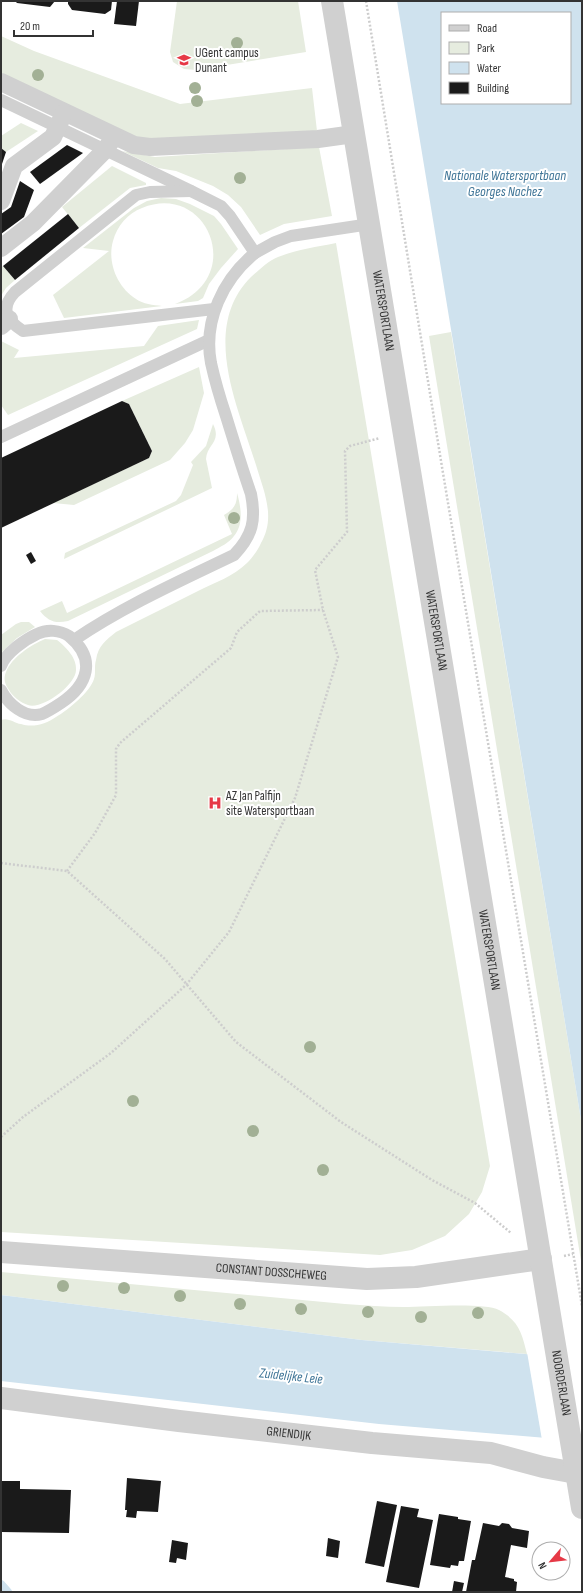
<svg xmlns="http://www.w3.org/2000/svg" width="583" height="1593" font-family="'Sofia Sans Condensed',sans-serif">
	<rect width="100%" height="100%" fill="#fff"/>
	<g fill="#e6ecdf">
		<polygon points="177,1 298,1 306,52 196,70 184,69 173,62 170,52"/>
		<polygon points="1,36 34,51 180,104 312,88 317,131 150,139 136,138 1,73"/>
		<polygon points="21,123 38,131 6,152 1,148 1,136"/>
		<polygon points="319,147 332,216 284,224 260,235 241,207 228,195 213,186 176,171 158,168 122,151 155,157"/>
		<polygon points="112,166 146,183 146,185 130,188 79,228 62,207"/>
		<path d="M161,198l15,1 14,5 24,12 7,8 17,25 -17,19 -12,16 -6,14 -5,3 -23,3c72,-27 32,-123 -33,-96 -14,5 -25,18 -29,33 -6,21 4,46 23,58 7,5 17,6 26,7l-98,12 -11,-23 56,-44 -26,-3 51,-40 13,-7z"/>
		<path d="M336,243l154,923 -8,26 -13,22 -24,22 -33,14 -32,5 -379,-23v-512c7,-3 13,3 20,4 12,4 25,0 35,-7 12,-7 34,-25 38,-38 2,-6 0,-13 2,-19 2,-14 10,-20 20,-28 27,-14 55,-27 82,-41 16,-8 36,-15 49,-28 5,-5 11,-13 14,-20 15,-26 3,-51 -5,-78 -18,-58 -56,-137 -5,-188 8,-7 17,-16 27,-20 18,-7 38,-10 58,-14z"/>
		<polygon points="3,266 15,280 6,288 1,296 1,267"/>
		<polygon points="199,320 197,329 8,415 1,405 1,341 19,350 14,358 144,346 158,326"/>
		<polygon points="451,332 582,1126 582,1267 429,336"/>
		<polygon points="199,367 204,393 193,430 185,443 170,460 74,505 53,503 149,458 152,451 129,404 122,401"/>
		<path d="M213,424c9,18 -6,20 -7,35l6,29 -148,71 1,-6 111,-52 5,-6 12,-30 -2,-3 15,-16z"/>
		<path d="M237,493c4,14 7,31 -3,43 -5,7 -14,11 -21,15l-145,70c-13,3 -20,0 -28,-10l22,-10 5,12 165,-79 -8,-19c10,-6 13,-10 13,-22z"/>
		<polygon points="21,622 29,622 35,627 17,638 1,653 1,635 16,624"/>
		<path d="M45,639l12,1c9,7 20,18 19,30 0,15 -34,40 -48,35 -7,-2 -16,-9 -19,-15 -4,-6 -6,-11 -3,-18 6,-15 25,-27 39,-33z"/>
		<path d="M1,1272l344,32c20,1 39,3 59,3 20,0 80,-5 95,3 20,11 23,23 28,44l-165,-14 -361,-45z"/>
	</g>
	<g fill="#cfe2ee" fill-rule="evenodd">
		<path d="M397,1h185v1125zM442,13h128v90h-128z"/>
		<polygon points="1,1295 362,1340 582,1359 582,1441 379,1424 1,1381"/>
	</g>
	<polygon fill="#fff" points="527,1352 582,1357 582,1443 542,1440"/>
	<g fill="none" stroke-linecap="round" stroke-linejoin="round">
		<polyline stroke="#cfe2ee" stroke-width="8" points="1,1584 8,1592"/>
	</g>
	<g fill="#1a1a1a">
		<polygon points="15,1 55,1 50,7 17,3"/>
		<polygon points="68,1 112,1 111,10 105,14 72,10 68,4"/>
		<polygon points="117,1 139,1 136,26 114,24"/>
		<polygon points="67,145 83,153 40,184 30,172"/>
		<polygon points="1,148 6,152 1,167"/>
		<polygon points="20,181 34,190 24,217 1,234 1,214 11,207"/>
		<polygon points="68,214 79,228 15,280 3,266"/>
		<polygon points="122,401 129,404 152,451 149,458 1,528 1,458"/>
		<polygon points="31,552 36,561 31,564 26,555"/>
		<polygon points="127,1478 161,1481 158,1512 137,1511 136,1518 126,1517 127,1510 125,1510"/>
		<polygon points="1,1481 20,1481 20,1489 71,1490 69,1533 1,1532"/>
		<polygon points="377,1501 397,1505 384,1567 365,1563"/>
		<polygon points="401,1506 419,1509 417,1517 433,1520 419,1588 386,1582"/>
		<polygon points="439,1514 458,1517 458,1519 471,1521 464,1561 459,1561 458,1566 451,1565 450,1568 430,1565"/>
		<polygon points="483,1523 499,1526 502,1523 509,1524 512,1528 529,1531 527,1548 511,1545 505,1577 514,1579 514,1581 517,1582 516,1592 466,1592 472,1560 475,1560"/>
		<polygon points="328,1538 340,1541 338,1558 326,1556"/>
		<polygon points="172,1540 188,1543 186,1560 177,1558 176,1563 169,1562"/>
		<polygon points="454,1581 464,1583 462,1592 452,1592"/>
	</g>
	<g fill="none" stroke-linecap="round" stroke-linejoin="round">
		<g stroke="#cdcdcd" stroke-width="2.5" stroke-dasharray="2 2" stroke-linecap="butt">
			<polyline points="366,1 442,467 582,1306"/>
			<polyline points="1,863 67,871 165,959 236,1042 341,1122 432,1180 475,1203 511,1233"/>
			<polyline points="67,871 95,833 116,795 116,749 120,743 231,648 237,632 260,611 323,610"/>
			<polyline points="1,1137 23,1117 111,1053 186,985 229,932 295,798 338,657 323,610 315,570 347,532 345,451 350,446 380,438"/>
			<polyline points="564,1256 573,1254"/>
		</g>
		<g stroke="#d0d0d0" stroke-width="12">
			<polyline points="1,100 191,191 221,206 230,216 255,253 275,242 291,236 370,224"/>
			<path d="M191,191l-41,1 -14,3 -121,97c-15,16 -9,28 8,39l191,-22"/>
			<polyline points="1,437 209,340"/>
			<path d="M74,640c50,-34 106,-59 160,-85 19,-20 22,-35 17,-61 -9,-26 -17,-52 -25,-78 -6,-18 -11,-35 -15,-53 -8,-42 12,-84 44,-110"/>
			<path d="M1,666c4,-13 25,-27 36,-32 10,-5 23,-4 32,2 28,23 19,49 -8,67 -6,4 -12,8 -19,11 -17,5 -34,-10 -41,-24"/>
		</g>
		<g stroke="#d0d0d0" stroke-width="18">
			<polyline points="1,82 134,145 150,147 318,139 354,134"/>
			<polyline points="1,201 14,166 53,137 64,113"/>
			<polyline points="1,248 33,223 105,150 114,137"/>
			<polyline points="1,326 9,319"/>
		</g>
		<g stroke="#d0d0d0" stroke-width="22">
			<path id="s1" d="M1,1252l366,27 49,-2 125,-18"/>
			<path id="s2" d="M1,1398l178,23 193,22 119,10 52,14 33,6"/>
		</g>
		<path stroke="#d0d0d0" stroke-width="22" id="s3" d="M332,1l250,1507"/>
	</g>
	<g fill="#a2b095">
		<circle cx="237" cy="43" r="6"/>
		<circle cx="38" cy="75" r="6"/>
		<circle cx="195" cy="88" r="6"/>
		<circle cx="197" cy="101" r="6"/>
		<circle cx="240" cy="178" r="6"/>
		<circle cx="234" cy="518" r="6"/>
		<circle cx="310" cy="1047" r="6"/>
		<circle cx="133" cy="1101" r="6"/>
		<circle cx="253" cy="1131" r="6"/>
		<circle cx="323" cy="1170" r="6"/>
		<circle cx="63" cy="1286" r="6"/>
		<circle cx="124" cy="1288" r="6"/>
		<circle cx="180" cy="1296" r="6"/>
		<circle cx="240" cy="1304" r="6"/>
		<circle cx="301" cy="1309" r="6"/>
		<circle cx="368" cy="1312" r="6"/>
		<circle cx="478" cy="1313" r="6"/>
		<circle cx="421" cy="1317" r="6"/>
	</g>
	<defs>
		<g id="university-bare" transform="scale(1.08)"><path d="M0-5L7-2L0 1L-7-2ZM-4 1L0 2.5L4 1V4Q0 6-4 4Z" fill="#e63946" stroke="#fff" stroke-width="2.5" paint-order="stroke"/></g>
		<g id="hospital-bare" transform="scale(1.08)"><path d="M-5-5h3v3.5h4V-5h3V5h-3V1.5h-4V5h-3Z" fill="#e63946" stroke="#fff" stroke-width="2.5" paint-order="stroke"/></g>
	</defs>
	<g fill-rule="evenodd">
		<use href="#university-bare" x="184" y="60"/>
		<use href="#hospital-bare" x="215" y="803"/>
	</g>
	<g text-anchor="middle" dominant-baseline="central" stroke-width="4" stroke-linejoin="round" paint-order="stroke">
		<g font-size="13" fill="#333" stroke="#fff" text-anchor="start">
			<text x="195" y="53">UGent campus<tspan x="195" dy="15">Dunant</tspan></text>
			<text x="226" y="796">AZ Jan Palfijn<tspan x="226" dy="15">site Watersportbaan</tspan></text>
		</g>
		<g font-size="13" fill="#333" stroke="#fff">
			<text stroke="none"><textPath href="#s3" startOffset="314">WATERSPORTLAAN</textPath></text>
			<text stroke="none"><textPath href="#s3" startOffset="638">WATERSPORTLAAN</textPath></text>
			<text stroke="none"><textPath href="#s3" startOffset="962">WATERSPORTLAAN</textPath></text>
			<text stroke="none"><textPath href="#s1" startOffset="271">CONSTANT DOSSCHEWEG</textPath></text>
			<text stroke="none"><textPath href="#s3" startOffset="1401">NOORDERLAAN</textPath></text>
			<text stroke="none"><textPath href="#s2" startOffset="290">GRIENDIJK</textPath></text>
		</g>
		<g font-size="14" font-style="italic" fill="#3f7597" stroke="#fff">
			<text x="505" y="175">Nationale Watersportbaan<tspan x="505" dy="16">Georges Nachez</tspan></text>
			<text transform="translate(291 1376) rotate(6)">Zuidelijke Leie</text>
		</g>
	</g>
	<rect width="583" height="1593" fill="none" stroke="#333333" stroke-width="4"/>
	<rect x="441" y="12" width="130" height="92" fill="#ffffff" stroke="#adadad"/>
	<rect x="449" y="25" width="20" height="6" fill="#d0d0d0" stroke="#adadad"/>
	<text x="477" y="32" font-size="12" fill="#333333">Road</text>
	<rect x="449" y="42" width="20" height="12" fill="#e6ecdf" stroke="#adadad"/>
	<text x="477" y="52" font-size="12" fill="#333333">Park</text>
	<rect x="449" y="62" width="20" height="12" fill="#cfe2ee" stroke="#adadad"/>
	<text x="477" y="72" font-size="12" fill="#333333">Water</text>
	<rect x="449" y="82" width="20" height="12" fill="#1a1a1a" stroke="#adadad"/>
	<text x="477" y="92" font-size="12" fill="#333333">Building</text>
	<g transform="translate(551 1561) rotate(242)"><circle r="19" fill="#ffffff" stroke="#adadad"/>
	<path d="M0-3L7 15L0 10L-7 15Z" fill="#e63946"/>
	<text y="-6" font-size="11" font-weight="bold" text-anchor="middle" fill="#333333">N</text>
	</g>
	<path d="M14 30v6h79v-6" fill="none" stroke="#333333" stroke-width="2"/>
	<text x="20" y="30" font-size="12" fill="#333333" stroke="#ffffff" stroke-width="3" paint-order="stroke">20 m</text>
</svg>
